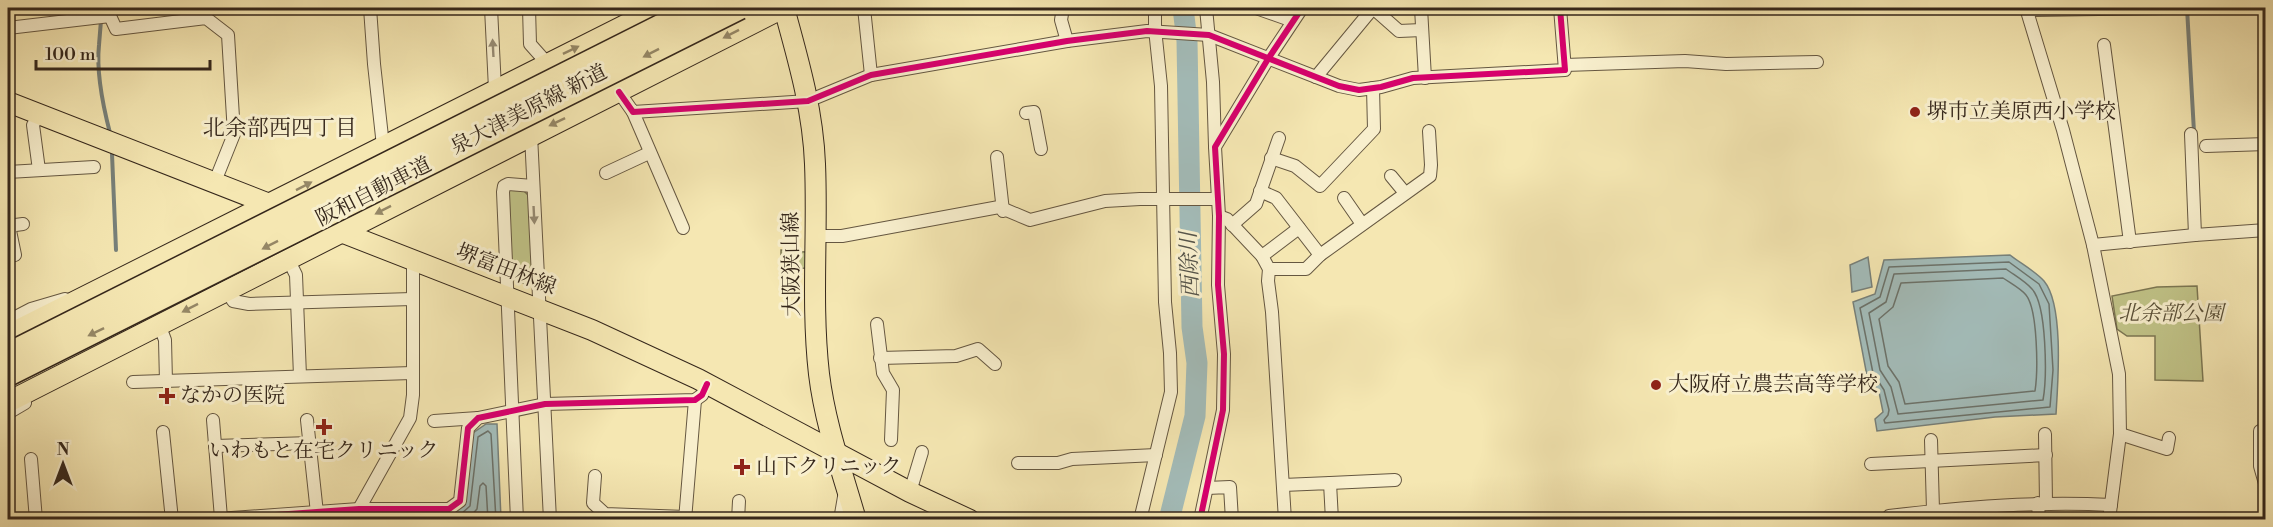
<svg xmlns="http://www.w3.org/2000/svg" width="2273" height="527" font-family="'Libre Bodoni','Noto Serif JP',serif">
	<rect width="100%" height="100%" fill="#f5e7b2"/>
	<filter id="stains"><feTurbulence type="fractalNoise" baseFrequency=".00333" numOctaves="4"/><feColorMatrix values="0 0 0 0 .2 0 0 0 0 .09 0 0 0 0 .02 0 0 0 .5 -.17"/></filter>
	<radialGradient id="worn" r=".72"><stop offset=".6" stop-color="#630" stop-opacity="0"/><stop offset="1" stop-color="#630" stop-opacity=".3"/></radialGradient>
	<g fill="#c1c488" stroke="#7b7652" stroke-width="1.5">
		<polygon points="512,189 523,190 529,196 533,284 530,286 515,280 511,274 509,191"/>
		<polygon points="781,250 805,252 808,255 808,268 781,269"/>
		<polygon points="2197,286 2203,381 2155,380 2155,336 2127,336 2117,329 2112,296 2157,287"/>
	</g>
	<g fill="#a3bcb9" stroke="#77807a" stroke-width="1.5">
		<path d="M2010,255c10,8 25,16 34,26 20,24 14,101 12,133l-61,3 -118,14 -2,-12 8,-7 -4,-20 -12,-16 -14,-74 22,-8 9,-34z"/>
		<polygon points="1868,257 1872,287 1852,292 1850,265"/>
		<polygon points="486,424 497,424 501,519 454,520 454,510 473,433"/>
	</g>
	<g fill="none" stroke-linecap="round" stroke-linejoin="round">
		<g stroke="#6c726a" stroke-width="1.5">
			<polygon points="2009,262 2039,284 2049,304 2053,370 2050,407 1885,423 1884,420 1888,415 1889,410 1884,390 1873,373 1860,308 1880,297 1889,267"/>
			<path d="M2006,269c8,6 19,12 26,20 15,16 15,89 11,111l-145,14 -7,-27 -11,-17 -11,-57 17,-11 8,-28z"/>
			<path d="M2003,278c7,5 17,10 23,17 12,15 12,77 9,96l-130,13 -6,-22 -11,-16 -9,-47 14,-12 8,-24z"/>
			<polyline points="460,520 461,514 470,506 478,437 488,431 491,434 496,520"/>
			<polyline points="467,520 477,509 480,486 483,483 486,486 488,520"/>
		</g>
		<g stroke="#77807a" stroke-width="4">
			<path d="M102,8c-1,12 -2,24 -3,37 -3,28 4,61 11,88"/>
			<polyline points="2187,8 2194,132"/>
			<polyline points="112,154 116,250"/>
		</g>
		<polyline stroke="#a3bcb9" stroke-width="21" points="1169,520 1195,416 1197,363 1192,327 1187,41 1183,8"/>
		<g stroke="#655741" stroke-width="14">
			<g id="street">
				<polyline points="110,8 110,16 116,29 206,18 228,35 234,134 214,184"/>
				<polyline points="370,8 374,64 383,146"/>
				<polyline points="491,8 495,89"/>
				<polyline points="529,8 530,44 546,62"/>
				<polyline points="864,8 871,75"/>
				<polyline points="1063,8 1061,20 1067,41"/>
				<polyline points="1206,8 1213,82 1215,146"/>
				<polyline points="1256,8 1293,21"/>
				<polyline points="1373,8 1399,31 1422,30"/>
				<polyline points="1421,8 1425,78"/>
				<polyline points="2026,8 2063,130 2093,245 2119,374 2120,434 2109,520"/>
				<polyline points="2026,10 2166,8"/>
				<polyline points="8,28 110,16"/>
				<polyline points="2104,45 2130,242"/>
				<polyline points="1565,65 1685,61 1726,64 1817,62"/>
				<polyline points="1316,77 1373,8"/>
				<polyline points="619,92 633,112 808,101 871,75 1067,41 1147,31 1209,35 1339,86 1359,90 1381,87 1413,78 1565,70 1560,8"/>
				<polyline points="633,112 683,228"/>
				<polyline points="1026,113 1034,112 1041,149"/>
				<polyline points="39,114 33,125 39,170"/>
				<polyline points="2191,134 2195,235"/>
				<polyline points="531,135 550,520"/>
				<polyline points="2206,146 2266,144"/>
				<polyline points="997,157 1003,211"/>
				<polyline points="1271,158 1295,166 1320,186 1374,129 1373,88"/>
				<polyline points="8,172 94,167"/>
				<polyline points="606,173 649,153"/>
				<polyline points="1391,176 1405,193"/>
				<polyline points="1260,191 1276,198 1320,255"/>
				<polyline points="1344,198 1362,224"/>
				<polyline points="1219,216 1227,219 1262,256 1269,269 1268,281 1272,312 1285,520"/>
				<polyline points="1232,225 1256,204 1279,138"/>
				<polyline points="8,226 23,224"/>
				<polyline points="9,226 15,255"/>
				<polyline points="816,236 842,236 999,207 1030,220 1105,201 1140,199 1218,199"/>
				<polyline points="2093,245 2195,235 2266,230"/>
				<polyline points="1262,256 1299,228"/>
				<polyline points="288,259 296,275 300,376"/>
				<polyline points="1269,269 1306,269 1320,255 1430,176 1431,165 1429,131"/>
				<polyline points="227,290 233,301 249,304 412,299"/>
				<polyline points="8,321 31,309 65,299"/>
				<polyline points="159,324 165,340 166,382"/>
				<polyline points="877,324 883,373 893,390 891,440"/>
				<polyline points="880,358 956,356 978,349 995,364"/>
				<polyline points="133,382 412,373"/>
				<polyline points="8,413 25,403"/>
				<polyline points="213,420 221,518"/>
				<polyline points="307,420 317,513"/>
				<polyline points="434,421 478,418"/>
				<polyline points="2266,431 2260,431 2260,466 2266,487"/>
				<polyline points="163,432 172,520"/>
				<polyline points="2045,434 2046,503"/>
				<polyline points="2120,434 2167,449 2169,438"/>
				<polyline points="1931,440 1933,510"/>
				<polyline points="215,446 311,443"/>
				<polyline points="31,459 36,520"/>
				<polyline points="1018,463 1058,463 1072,459 1156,455"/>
				<polyline points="1871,464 2046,455"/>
				<polyline points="595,476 593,503 605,514 686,517"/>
				<polyline points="1330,483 1395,480"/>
				<polyline points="1283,485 1330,483 1332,520"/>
				<polyline points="1207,488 1230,487 1232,520"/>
				<polyline points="910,492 922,452"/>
				<polyline points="2038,503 2039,520"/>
				<polyline points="359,509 410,418 413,395 413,260"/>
				<path d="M1889,516c74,-9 147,-15 222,-11"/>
				<polyline points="203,520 359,509 449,509 460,501 468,428 478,418 545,404 695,400 702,395 707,384"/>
				<polyline points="517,520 503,192 504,186 508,184 533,186"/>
				<polyline points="685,520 695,400"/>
				<polyline points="738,520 739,501"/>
				<polyline points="840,520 845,491"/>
				<polyline points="1140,520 1171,392 1170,353 1165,302 1161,86 1155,29 1155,8"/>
				<polyline points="1200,520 1223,410 1224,354 1218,285 1219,216 1215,147 1268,59 1302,8"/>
			</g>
		</g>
		<g stroke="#35271b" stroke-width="22">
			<g id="primary">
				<path d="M784,8c14,51 29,102 31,156 3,69 -4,140 4,210 6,50 23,97 37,146"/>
				<polyline points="8,102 592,330 698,379 910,492 970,520"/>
				<polyline points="8,335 659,8"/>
				<polyline points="8,402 783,8"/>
			</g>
		</g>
		<use href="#street" stroke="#f8efcd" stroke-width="12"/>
		<use href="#primary" stroke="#f5e7b2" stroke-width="20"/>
		<g stroke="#35271b" stroke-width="25" stroke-linecap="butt">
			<g id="highway-bridge">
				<polyline points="8,354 696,8"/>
				<polyline points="8,375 740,8"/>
			</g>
		</g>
		<use href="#highway-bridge" stroke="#f5e7b2" stroke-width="22"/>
		<g stroke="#f8efcd" stroke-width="10">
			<g id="cycleway">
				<polyline points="619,92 633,112 808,101 871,75 1067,41 1147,31 1209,35 1339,86 1359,90 1381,87 1413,78 1565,70 1560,8"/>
				<polyline points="203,520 359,509 449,509 460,501 468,428 478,418 545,404 695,400 702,395 707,384"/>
				<polyline points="1200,520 1223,410 1224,354 1218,285 1219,216 1215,147 1268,59 1302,8"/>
			</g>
		</g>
		<use href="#cycleway" stroke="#d6006c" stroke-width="6"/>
	</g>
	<defs><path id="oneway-solid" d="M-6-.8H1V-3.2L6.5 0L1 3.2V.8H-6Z" transform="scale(1.5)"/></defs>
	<g fill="#958766">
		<use href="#oneway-solid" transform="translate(731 34) rotate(153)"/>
		<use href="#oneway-solid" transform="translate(571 50) rotate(-26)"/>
		<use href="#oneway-solid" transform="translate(651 53) rotate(153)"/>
		<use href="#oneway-solid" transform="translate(557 122) rotate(154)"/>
		<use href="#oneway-solid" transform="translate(304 186) rotate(-27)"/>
		<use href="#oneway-solid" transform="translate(383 210) rotate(153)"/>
		<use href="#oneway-solid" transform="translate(270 245) rotate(153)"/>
		<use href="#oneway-solid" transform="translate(190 308) rotate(153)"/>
		<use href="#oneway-solid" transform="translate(96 332) rotate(154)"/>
	</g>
	<g fill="#968b74">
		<use href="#oneway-solid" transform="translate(493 48) rotate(-93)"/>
		<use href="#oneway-solid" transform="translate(534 215) rotate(87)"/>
	</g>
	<g fill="#8f2418" stroke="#f8efcd" stroke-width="2">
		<circle cx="1915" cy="112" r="6"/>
		<circle cx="1656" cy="385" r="6"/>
		<path d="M164 387h6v6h6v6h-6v6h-6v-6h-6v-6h6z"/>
		<path d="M321 418h6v6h6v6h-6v6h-6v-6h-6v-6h6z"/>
		<path d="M739 458h6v6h6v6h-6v6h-6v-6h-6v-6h6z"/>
	</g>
	<g text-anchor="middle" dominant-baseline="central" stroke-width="6" stroke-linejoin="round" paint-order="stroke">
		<g font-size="21" fill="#35271b" stroke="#f8efcd">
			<text transform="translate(529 110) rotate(-27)">泉大津美原線 新道</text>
			<text transform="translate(374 192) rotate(-27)">阪和自動車道</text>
			<text transform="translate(792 264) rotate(-91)">大阪狭山線</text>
			<text transform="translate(506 270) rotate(21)">堺富田林線</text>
		</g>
		<g font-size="21" fill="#35271b" stroke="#f8efcd" text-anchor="start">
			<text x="1927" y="112">堺市立美原西小学校</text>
			<text x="1668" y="385">大阪府立農芸高等学校</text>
			<text x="180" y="396">なかの医院</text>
			<text x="324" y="451" text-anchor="middle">いわもと在宅クリニック</text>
			<text x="756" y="467">山下クリニック</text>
		</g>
		<g font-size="21" font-style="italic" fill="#584e36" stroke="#f8efcd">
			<text x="2171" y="314">北余部公園</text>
		</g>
		<g font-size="22" fill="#35271b" stroke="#f8efcd">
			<text x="280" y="128">北余部西四丁目</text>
		</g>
		<g font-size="22" font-style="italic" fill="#56544a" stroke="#f8efcd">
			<text transform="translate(1190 265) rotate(-92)">西除川</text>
		</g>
	</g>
	<rect width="2273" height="527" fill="none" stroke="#f5e7b2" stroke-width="30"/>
	<rect x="9" y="9" width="2255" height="509" fill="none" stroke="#35271b" stroke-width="3"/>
	<rect x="15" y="15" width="2243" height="497" fill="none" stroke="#35271b" stroke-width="1.5"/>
	<g transform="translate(63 464)" stroke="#f8efcd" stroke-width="4.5" paint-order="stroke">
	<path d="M0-4.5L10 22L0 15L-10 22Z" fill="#35271b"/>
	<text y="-9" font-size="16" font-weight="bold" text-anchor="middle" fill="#35271b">N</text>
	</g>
	<path d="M36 60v9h174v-9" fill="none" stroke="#35271b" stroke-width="3"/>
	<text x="45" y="60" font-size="18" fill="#35271b" stroke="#f8efcd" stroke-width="4.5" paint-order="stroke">100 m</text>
	<rect width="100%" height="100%" filter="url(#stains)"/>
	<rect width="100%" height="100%" fill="url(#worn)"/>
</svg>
